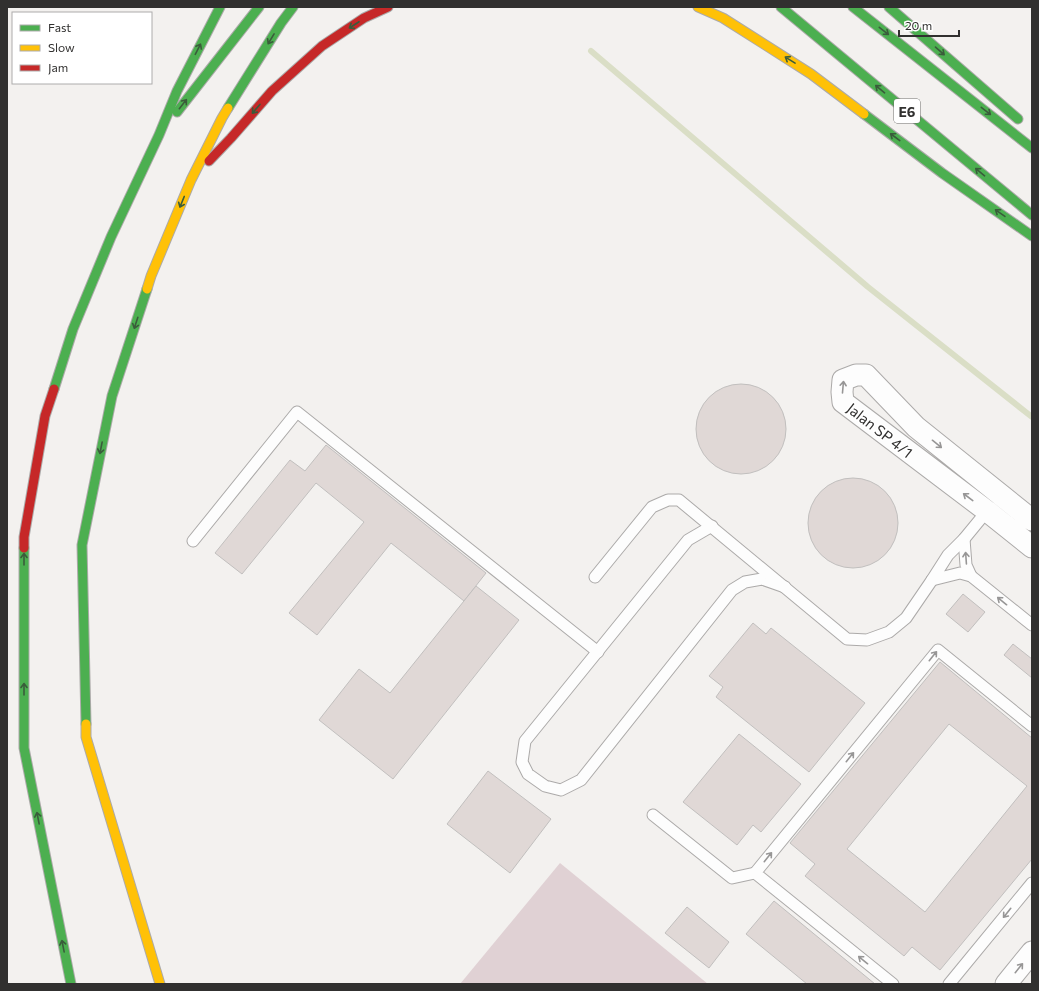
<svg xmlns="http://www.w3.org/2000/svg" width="1039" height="991" font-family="Commissioner,sans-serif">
	<rect width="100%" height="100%" fill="#f3f1ef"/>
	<polygon fill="#e0d1d4" points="560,863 708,984 460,984"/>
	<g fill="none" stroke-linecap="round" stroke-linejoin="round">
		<polyline stroke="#dadec6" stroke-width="6" points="591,51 868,287 1032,417"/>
	</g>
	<g fill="#e0d8d6" stroke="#c1bfbe" fill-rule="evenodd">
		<circle cx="741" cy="429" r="45"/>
		<polygon points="326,445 486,573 464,601 391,543 317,635 289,613 364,522 316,483 242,574 215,553 290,460 305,471"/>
		<circle cx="853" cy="523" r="45"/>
		<polygon points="476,586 519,620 393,779 319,720 359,669 390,693"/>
		<polygon points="963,594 985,612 968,632 946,614"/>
		<polygon points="753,623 766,634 771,628 865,703 809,772 716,697 723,687 709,676"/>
		<polygon points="1013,644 1032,659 1032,678 1004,655"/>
		<path d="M940,662l92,76v121l-92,111 -28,-23 -8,9 -99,-80 10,-12 -25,-21zM949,724l78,62 -102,126 -78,-63z"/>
		<polygon points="739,734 801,784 761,832 753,825 737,845 683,802"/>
		<polygon points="488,771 551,819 510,873 447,824"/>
		<polygon points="774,901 875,984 807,984 746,934"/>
		<polygon points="687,907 729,942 709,968 665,933"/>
	</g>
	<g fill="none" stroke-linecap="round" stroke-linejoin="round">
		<g stroke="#acaaa9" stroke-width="13">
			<g id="lane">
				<polyline points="987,511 964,539 948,555 932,580 960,573 971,576 1032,625"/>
				<polyline points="712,526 688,540 525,741 522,762 528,774 545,786 561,790 581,780 732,590 745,582 762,579 785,587"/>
				<polyline points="964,539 966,565 971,576"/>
				<polyline points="193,541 297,412 598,652"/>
				<polyline points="595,577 652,507 668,500 679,500 847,639 867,640 889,632 906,618 932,580"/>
				<polyline points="653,815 732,878 755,873"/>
				<polyline points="893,984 755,873 938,650 1032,726"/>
				<polyline points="949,984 1032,883"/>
			</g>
		</g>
		<g stroke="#acaaa9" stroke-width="23">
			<g id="street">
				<polyline points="1032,520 916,427 866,375 856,375 843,380 842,392 843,402 987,511 1032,547"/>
				<polyline points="1006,984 1032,952"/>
			</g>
		</g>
		<g stroke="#acaaa9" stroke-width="11">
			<g id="fast">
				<polyline points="781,7 1032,215"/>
				<polyline points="853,7 1032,148"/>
				<polyline points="889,7 1018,119"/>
				<polyline points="228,108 281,23 293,7"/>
				<polyline points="177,112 259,7"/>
				<polyline points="864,114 942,173 1032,236"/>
				<polyline points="54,389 73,329 111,237 159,135 177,91 220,7"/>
				<polyline points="24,548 24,748 71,984"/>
				<polyline points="86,724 82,545 112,396 147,289"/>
			</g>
		</g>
		<g stroke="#acaaa9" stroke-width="11">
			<g id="slow">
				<polyline points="698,7 723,18 811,74 864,114"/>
				<polyline points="147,289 151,276 191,180 222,118 228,108"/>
				<polyline points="86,724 86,737 160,984"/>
			</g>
		</g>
		<g stroke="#acaaa9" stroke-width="11">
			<g id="jam">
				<polyline points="209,161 231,138 272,91 322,46 364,18 388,7"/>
				<polyline points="24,548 24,537 45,416 54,389"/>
			</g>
		</g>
		<use href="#lane" stroke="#fdfdfd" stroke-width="11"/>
		<use href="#street" stroke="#fdfdfd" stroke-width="21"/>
		<use href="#fast" stroke="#4caf50" stroke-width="9"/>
		<use href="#slow" stroke="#ffc107" stroke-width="9"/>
		<use href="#jam" stroke="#c62828" stroke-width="9"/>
	</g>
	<defs><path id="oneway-shaft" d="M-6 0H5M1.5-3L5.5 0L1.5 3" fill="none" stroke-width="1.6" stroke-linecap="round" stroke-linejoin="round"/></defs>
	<g stroke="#3a5c3b">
		<use href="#oneway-shaft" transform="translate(354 25) rotate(147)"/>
		<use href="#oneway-shaft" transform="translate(884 31) rotate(38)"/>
		<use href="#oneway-shaft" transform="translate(271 39) rotate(121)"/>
		<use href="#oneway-shaft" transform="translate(198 49) rotate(-63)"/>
		<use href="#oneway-shaft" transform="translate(940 51) rotate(41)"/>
		<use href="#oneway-shaft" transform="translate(790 60) rotate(-148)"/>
		<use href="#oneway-shaft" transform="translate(880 89) rotate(-140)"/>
		<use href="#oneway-shaft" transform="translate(183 104) rotate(-52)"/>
		<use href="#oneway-shaft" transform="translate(256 109) rotate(131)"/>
		<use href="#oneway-shaft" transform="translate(986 111) rotate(38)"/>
		<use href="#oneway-shaft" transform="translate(895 137) rotate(-143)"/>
		<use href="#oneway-shaft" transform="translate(980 172) rotate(-140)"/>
		<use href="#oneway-shaft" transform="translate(182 202) rotate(112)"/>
		<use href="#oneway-shaft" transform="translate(1000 213) rotate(-145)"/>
		<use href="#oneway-shaft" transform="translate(136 323) rotate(108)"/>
		<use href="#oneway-shaft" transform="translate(101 448) rotate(101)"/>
		<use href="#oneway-shaft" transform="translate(24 559) rotate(-90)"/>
		<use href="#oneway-shaft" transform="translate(24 689) rotate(-90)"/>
		<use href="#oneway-shaft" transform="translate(38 818) rotate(-101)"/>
		<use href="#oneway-shaft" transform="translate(63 946) rotate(-101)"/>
	</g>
	<g stroke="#979696">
		<use href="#oneway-shaft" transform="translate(843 387) rotate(-85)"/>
		<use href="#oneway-shaft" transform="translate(937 444) rotate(39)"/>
		<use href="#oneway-shaft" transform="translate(968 497) rotate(-143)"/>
		<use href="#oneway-shaft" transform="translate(966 558) rotate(-94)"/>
		<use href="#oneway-shaft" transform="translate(1002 601) rotate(-141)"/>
		<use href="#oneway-shaft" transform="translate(933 656) rotate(-51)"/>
		<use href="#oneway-shaft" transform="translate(850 757) rotate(-51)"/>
		<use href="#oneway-shaft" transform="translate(768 857) rotate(-51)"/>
		<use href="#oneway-shaft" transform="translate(1007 913) rotate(129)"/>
		<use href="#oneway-shaft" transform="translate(863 960) rotate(-141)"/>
		<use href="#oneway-shaft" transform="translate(1019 968) rotate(-51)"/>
	</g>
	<g text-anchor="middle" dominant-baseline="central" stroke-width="3" stroke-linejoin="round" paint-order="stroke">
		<rect fill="#fff" stroke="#6f6e6d" stroke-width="1" x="894" y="99" width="26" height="24" rx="3"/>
		<g font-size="14" font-weight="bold" fill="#31302f">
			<text x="907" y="111">E6</text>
		</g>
		<g font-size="15" fill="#31302f" stroke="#fff">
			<text transform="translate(880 430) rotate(38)">Jalan SP 4/1</text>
		</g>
	</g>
	<rect width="1039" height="991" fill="none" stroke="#31302f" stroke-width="16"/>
	<rect x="12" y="12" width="140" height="72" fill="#ffffff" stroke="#adacac"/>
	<rect x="20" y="25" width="20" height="6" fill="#4caf50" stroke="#adacac"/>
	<text x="48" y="32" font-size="12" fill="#31302f">Fast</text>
	<rect x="20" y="45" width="20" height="6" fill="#ffc107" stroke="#adacac"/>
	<text x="48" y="52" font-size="12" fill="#31302f">Slow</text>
	<rect x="20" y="65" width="20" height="6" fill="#c62828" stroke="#adacac"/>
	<text x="48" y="72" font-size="12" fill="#31302f">Jam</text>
	<path d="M899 30v6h60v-6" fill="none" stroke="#31302f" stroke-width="2"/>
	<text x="905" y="30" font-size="12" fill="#31302f" stroke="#ffffff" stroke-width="3" paint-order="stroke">20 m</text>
</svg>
